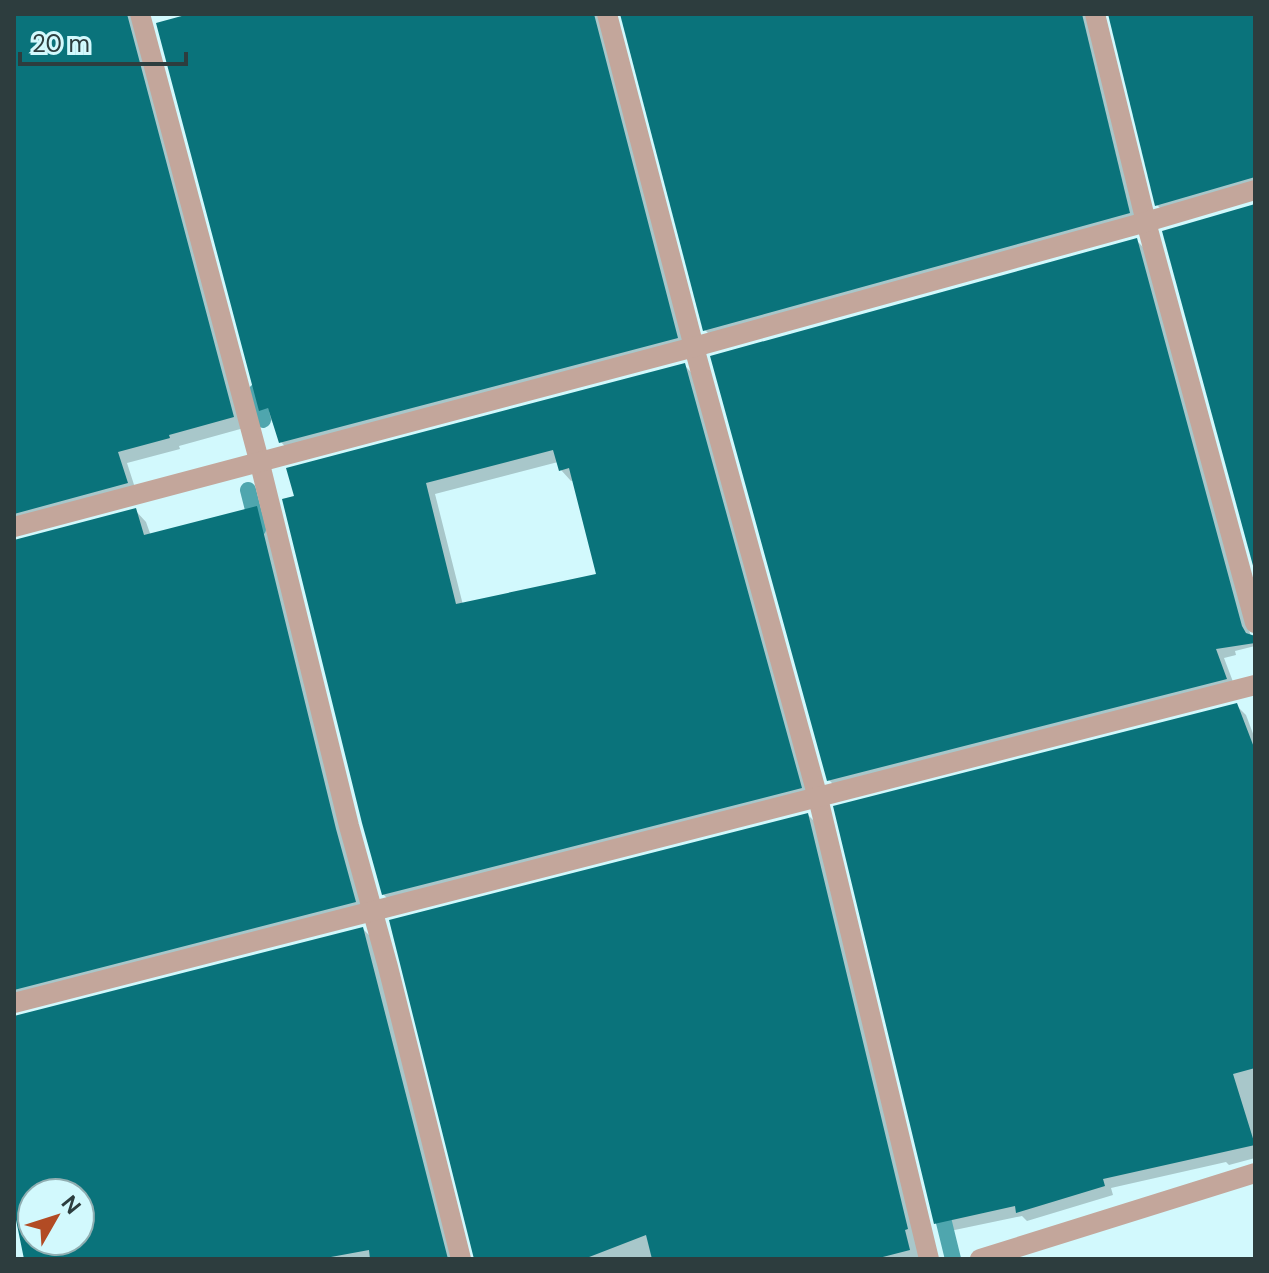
<svg xmlns="http://www.w3.org/2000/svg" width="1269" height="1273" font-family="'DM Sans',sans-serif">
	<rect width="100%" height="100%" fill="#d2f9fd"/>
	<g fill="#0003" fill-rule="evenodd">
		<polygon points="14,14 145,14 244,428 179,446 180,449 127,463 137,494 14,533"/>
		<polygon points="197,14 612,14 688,349 292,454 281,442 272,421 261,410"/>
		<polygon points="623,14 1099,14 1140,224 716,341 705,330"/>
		<polygon points="1110,14 1255,14 1255,190 1168,216 1157,205"/>
		<polygon points="1136,240 1145,249 1251,637 1255,641 1255,646 1235,651 1236,655 1224,658 1235,687 838,789 829,780"/>
		<path d="M684,365l11,11 116,422 -417,107 -11,-11 -99,-394zM558,462l3,8 10,11 3,-1 25,95 -136,30 -28,-111z"/>
		<polygon points="256,508 267,519 366,913 14,1008 14,542 135,510 146,522 151,536"/>
		<polygon points="1236,705 1246,715 1255,739 1255,1158 1229,1165 1226,1162 1111,1188 1113,1195 1027,1221 1022,1216 945,1232 936,1223"/>
		<polygon points="808,815 819,826 921,1259 476,1259"/>
		<path d="M363,929l11,11 81,319h-429l-12,-56v-186zM32,1193h48v48h-48z"/>
	</g>
	<g fill="none" stroke-linecap="round" stroke-linejoin="round">
		<g stroke="#4fa6ae" stroke-width="16">
			<polyline points="256,392 263,420"/>
			<polyline points="248,490 258,529"/>
			<polyline points="939,1202 953,1259"/>
		</g>
	</g>
	<g fill="#0a737b" fill-rule="evenodd">
		<polygon points="14,14 127,14 234,417 169,435 170,438 118,452 128,483 14,514"/>
		<polygon points="189,14 594,14 678,338 279,443 268,408 259,411 156,23"/>
		<polygon points="620,14 1082,14 1130,213 703,331"/>
		<polygon points="1108,14 1255,14 1255,177 1155,206"/>
		<polygon points="1255,204 1255,573 1162,231"/>
		<polygon points="1137,238 1242,626 1246,633 1255,636 1255,643 1216,649 1227,679 827,781 710,356"/>
		<path d="M685,363l117,425 -420,107 -20,-72 -80,-324 12,-3 -8,-28zM553,450l6,21 10,-3 27,106 -140,30 -30,-121z"/>
		<polygon points="257,506 336,829 356,902 14,990 14,540 136,508 144,535"/>
		<polygon points="1237,703 1255,750 1255,1068 1233,1074 1255,1145 1103,1179 1105,1186 1016,1213 1015,1206 934,1224 833,806"/>
		<polygon points="808,813 908,1229 905,1230 910,1250 875,1259 652,1259 646,1235 584,1259 474,1259 389,920"/>
		<path d="M363,927l85,332h-78l-1,-9 -49,9h-296l-10,-49v-194zM32,1193h48v48h-48z"/>
	</g>
	<g fill="none" stroke-linecap="round" stroke-linejoin="round">
		<g stroke="#c3a69b" stroke-width="20">
			<polyline points="140,14 260,464 349,826 388,967 461,1259"/>
			<polyline points="607,14 694,347 818,798 929,1259"/>
			<polyline points="1095,14 1146,222 1255,623"/>
			<polyline points="14,527 694,347 1146,222 1255,190"/>
			<polyline points="14,1003 1255,685"/>
			<polyline points="980,1259 1255,1173"/>
		</g>
	</g>
	<rect width="1269" height="1273" fill="none" stroke="#2d3d3e" stroke-width="32"/>
	<g transform="translate(56 1217) rotate(51)"><circle r="38" fill="#d2f9fd" stroke="#90aeb1" stroke-width="2"/>
	<path d="M0-6L14 30L0 20L-14 30Z" fill="#b24b24"/>
	<text y="-12" font-size="22" font-weight="bold" text-anchor="middle" fill="#2d3d3e">N</text>
	</g>
	<path d="M20 52v12h166v-12" fill="none" stroke="#2d3d3e" stroke-width="4"/>
	<text x="32" y="52" font-size="24" fill="#2d3d3e" stroke="#d2f9fd" stroke-width="6" paint-order="stroke">20 m</text>
</svg>
